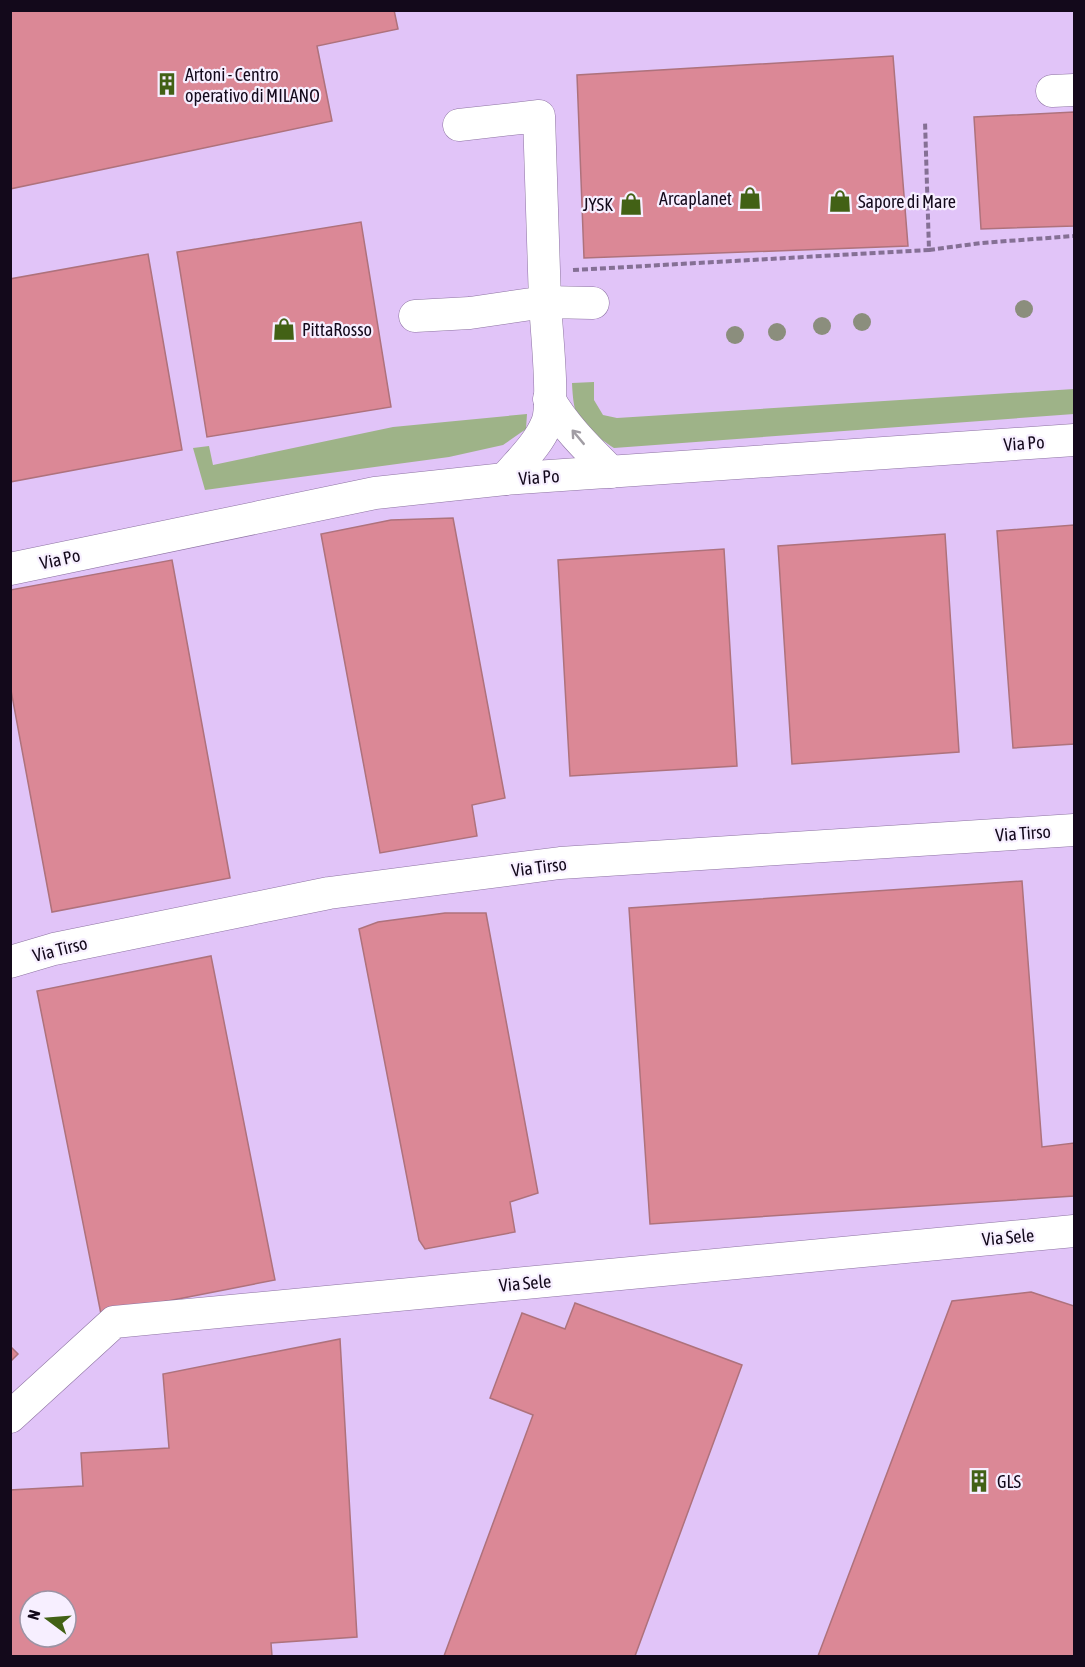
<svg xmlns="http://www.w3.org/2000/svg" width="1085" height="1667" font-family="'Asap Condensed',sans-serif">
	<rect width="100%" height="100%" fill="#e1c4f8"/>
	<g fill="#9eb388">
		<path d="M594,382v18l9,15 14,3 457,-29v25l-460,34c-33,-23 -40,-22 -42,-65z"/>
		<polygon points="527,414 526,429 503,445 449,457 205,490 193,448 209,446 213,465 393,427"/>
	</g>
	<g fill="#db8896" stroke="#ae727c" stroke-width="1.5" fill-rule="evenodd">
		<polygon points="10,10 394,10 398,29 317,46 332,121 10,189"/>
		<polygon points="893,56 908,246 584,258 577,75"/>
		<polygon points="1074,112 1074,226 981,229 974,117"/>
		<polygon points="361,222 391,407 207,437 177,252"/>
		<polygon points="148,254 182,450 10,482 10,279"/>
		<polygon points="453,518 505,798 472,805 477,836 380,853 321,534 391,520"/>
		<polygon points="1074,525 1074,744 1013,748 997,531"/>
		<polygon points="945,534 959,752 792,764 778,546"/>
		<polygon points="724,549 737,766 570,776 558,560"/>
		<polygon points="172,560 230,878 52,912 10,685 10,590"/>
		<polygon points="1022,881 1042,1147 1074,1143 1074,1196 650,1224 629,908"/>
		<polygon points="445,913 486,913 538,1193 510,1202 515,1232 425,1249 419,1240 359,929 378,922"/>
		<polygon points="211,956 275,1280 101,1314 37,991"/>
		<polygon points="1031,1292 1074,1306 1074,1656 818,1656 952,1301"/>
		<polygon points="575,1303 742,1365 635,1656 444,1656 533,1415 490,1398 522,1313 565,1329"/>
		<path d="M340,1339l17,298 -86,6 1,13h-262v-166l73,-4 -2,-33 88,-5 -6,-74zM30,1601h36v36h-36z"/>
		<polygon points="10,1346 18,1354 10,1362"/>
	</g>
	<g fill="none" stroke-linecap="round" stroke-linejoin="round">
		<g stroke="#8d73a2" stroke-width="33">
			<g id="minor">
				<polyline points="1052,91 1074,90"/>
				<polyline points="415,316 470,313 545,302 539,116 459,125"/>
				<path d="M549,399c16,28 39,50 62,73"/>
				<path d="M505,479c15,-18 33,-34 42,-56 8,-19 -1,-95 -2,-121l48,1"/>
				<polyline points="10,569 375,493 505,479 1074,440"/>
				<polyline points="10,962 54,949 329,893 560,863 1074,830"/>
				<polyline points="10,1417 114,1322 1074,1231"/>
			</g>
		</g>
		<g stroke="#857095" stroke-width="4" stroke-dasharray="6 3" stroke-linecap="butt">
			<polyline points="929,250 981,243 1074,236"/>
			<polyline points="573,270 929,250 925,121"/>
		</g>
		<use href="#minor" stroke="#fff" stroke-width="32"/>
	</g>
	<g fill="#8b8e7d">
		<circle cx="1024" cy="309" r="9"/>
		<circle cx="862" cy="322" r="9"/>
		<circle cx="822" cy="326" r="9"/>
		<circle cx="777" cy="332" r="9"/>
		<circle cx="735" cy="335" r="9"/>
	</g>
	<defs><path id="oneway-shaft" d="M-6 0H5M1.5-3L5.5 0L1.5 3" fill="none" stroke-width="1.6" stroke-linecap="round" stroke-linejoin="round" transform="scale(1.5)"/></defs>
	<use stroke="#a19da4" href="#oneway-shaft" transform="translate(578 437) rotate(-130)"/>
	<defs>
		<g id="building-bare" transform="scale(1.8)"><path d="M-4-6H4V6H1V3H-1V6H-4ZM-2.5-4.3h1.7v1.8h-1.7ZM.8-4.3h1.7v1.8H.8ZM-2.5-1h1.7V.8h-1.7ZM.8-1h1.7V.8H.8Z" fill="#426115" stroke="#f7efff" stroke-width="2.5" paint-order="stroke"/></g>
		<g id="shop-bare" transform="scale(1.8)"><path d="M-5-2.5h2.3a2.7 3.5 0 0 1 5.4 0H5L5.5 6h-11ZM-1.5-2.5h3a1.5 2.3 0 0 0-3 0Z" fill="#426115" stroke="#f7efff" stroke-width="2.5" paint-order="stroke"/></g>
	</defs>
	<g fill-rule="evenodd">
		<use href="#building-bare" x="167" y="84"/>
		<use href="#shop-bare" x="750" y="198"/>
		<use href="#shop-bare" x="840" y="201"/>
		<use href="#shop-bare" x="631" y="204"/>
		<use href="#shop-bare" x="284" y="329"/>
		<use href="#building-bare" x="979" y="1481"/>
	</g>
	<g text-anchor="middle" dominant-baseline="central" stroke-width="4.5" stroke-linejoin="round" paint-order="stroke">
		<g font-size="18" fill="#13091b" stroke="#f7efff" text-anchor="start">
			<text x="185" y="74">Artoni - Centro<tspan x="185" dy="21">operativo di MILANO</tspan></text>
			<text x="732" y="198" text-anchor="end">Arcaplanet</text>
			<text x="858" y="201">Sapore di Mare</text>
			<text x="613" y="204" text-anchor="end">JYSK</text>
			<text x="302" y="329">PittaRosso</text>
			<text x="997" y="1481">GLS</text>
		</g>
		<g font-size="18" fill="#13091b" stroke="#f7efff">
			<text transform="translate(1024 443) rotate(-4)">Via Po</text>
			<text transform="translate(539 477) rotate(-4)">Via Po</text>
			<text transform="translate(60 559) rotate(-12)">Via Po</text>
			<text transform="translate(1023 833) rotate(-4)">Via Tirso</text>
			<text transform="translate(539 867) rotate(-7)">Via Tirso</text>
			<text transform="translate(60 949) rotate(-14)">Via Tirso</text>
			<text transform="translate(1008 1237) rotate(-5)">Via Sele</text>
			<text transform="translate(525 1283) rotate(-5)">Via Sele</text>
		</g>
	</g>
	<rect width="1085" height="1667" fill="none" stroke="#13091b" stroke-width="24"/>
	<g transform="translate(48 1619) rotate(286)"><circle r="28" fill="#f7efff" stroke="#9c93a4" stroke-width="1.5"/>
	<path d="M0-4.5L10 22L0 15L-10 22Z" fill="#426115"/>
	<text y="-9" font-size="16" font-weight="bold" text-anchor="middle" fill="#13091b">N</text>
	</g>
</svg>
